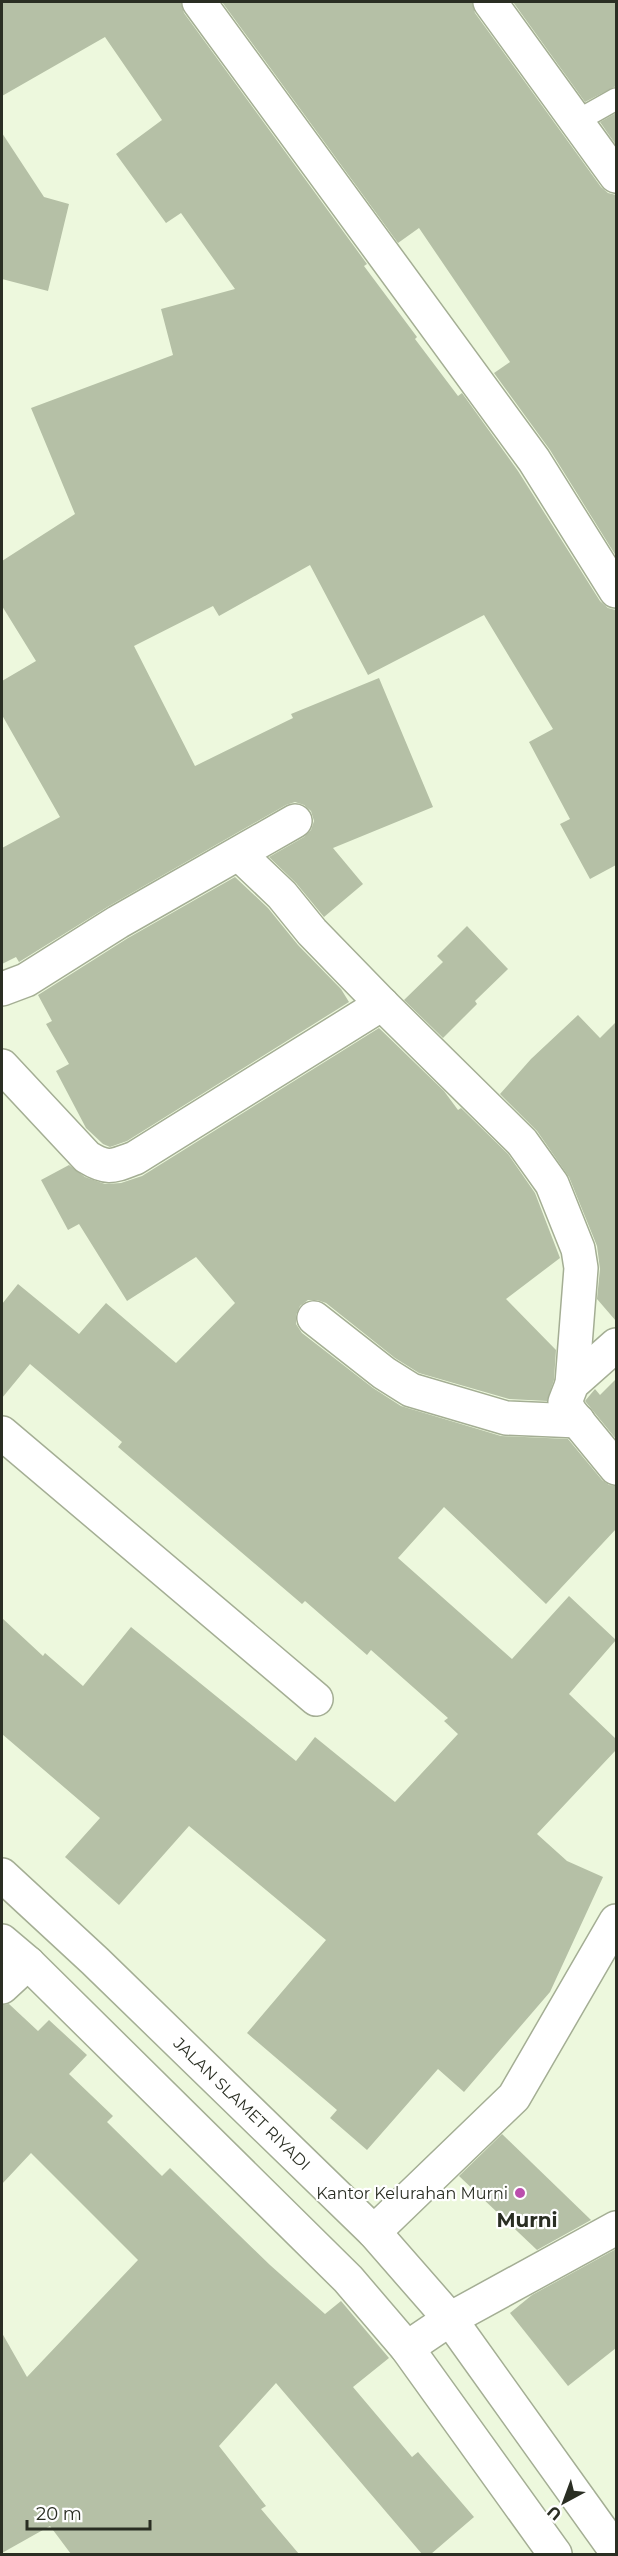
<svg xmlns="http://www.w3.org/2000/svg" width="618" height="2556" font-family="Montserrat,sans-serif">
	<rect width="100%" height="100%" fill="#edf8dd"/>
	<g fill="#b5c0a6">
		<polygon points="2,2 181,2 184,13 367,264 364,266 417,337 415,339 458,396 462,393 518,471 600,601 608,608 616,610 616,865 590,879 560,824 570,819 529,742 553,729 484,615 368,675 310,565 219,616 213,606 134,646 195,766 293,718 291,714 379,678 433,807 333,848 363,884 324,917 296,883 269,857 304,837 311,830 314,821 311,811 304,805 295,802 286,805 109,906 19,962 16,957 2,964 2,848 60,817 2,715 2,681 36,661 2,606 2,561 75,514 31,408 173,355 161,309 235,289 181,213 166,223 116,154 162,120 105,37 2,96"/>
		<polygon points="222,2 472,2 475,13 601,187 608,193 616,195 616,556 550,450 494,373 510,362 419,228 398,243"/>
		<polygon points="513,2 616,2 616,86 585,102"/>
		<polygon points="616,113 616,145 600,122"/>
		<polygon points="2,133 44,197 69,204 48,291 2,279"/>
		<polygon points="235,877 268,908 298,945 341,989 349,1002 127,1141 110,1147 103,1144 86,1128 56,1071 69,1064 46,1024 52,1021 38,995 128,938"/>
		<polygon points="467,926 508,969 475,1001 477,1004 443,1038 404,1000 443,962 437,956"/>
		<polygon points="578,1015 600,1038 616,1022 616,1321 597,1299 600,1269 597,1246 569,1177 537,1131 500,1094 531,1059"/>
		<polygon points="379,1028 444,1091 458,1110 461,1108 508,1154 535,1193 560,1258 506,1299 556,1350 554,1380 547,1401 509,1399 419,1373 395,1358 326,1303 317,1300 308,1300 300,1306 296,1315 296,1324 302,1333 373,1388 401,1406 501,1436 568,1439 602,1480 609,1485 616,1486 616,1529 546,1604 444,1507 398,1558 512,1659 569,1596 616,1640 569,1694 616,1739 616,1750 537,1834 567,1861 603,1877 550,1992 464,2092 438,2069 367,2150 330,2118 337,2110 247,2033 326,1940 189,1826 119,1905 65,1857 100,1818 2,1734 2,1618 43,1656 45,1653 83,1686 131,1627 296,1761 315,1737 395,1802 458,1734 444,1721 448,1718 371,1650 367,1655 305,1601 302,1604 118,1447 122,1442 30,1364 2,1398 2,1304 18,1284 79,1334 106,1303 176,1363 235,1303 196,1257 127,1301 79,1224 68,1230 41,1180 69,1165 85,1177 105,1184 121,1183 142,1176"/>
		<polygon points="616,1379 616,1439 585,1401 595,1389 600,1395"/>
		<polygon points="9,2004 38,2031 49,2020 87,2055 69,2074 113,2116 107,2122 162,2176 170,2168 270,2265 325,2314 341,2301 389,2358 353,2387 412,2457 418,2452 474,2517 431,2554 422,2554 276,2383 219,2446 266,2506 261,2509 299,2554 71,2554 50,2526 2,2553 2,2333 27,2377 138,2260 31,2153 2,2184 2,2005"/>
		<polygon points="502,2134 591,2220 537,2250 459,2176"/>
		<polygon points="616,2249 616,2348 568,2386 510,2313 532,2295"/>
	</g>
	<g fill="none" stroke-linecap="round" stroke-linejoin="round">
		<g stroke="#a4ae94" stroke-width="24">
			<polyline id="service" points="577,121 616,99"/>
		</g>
		<g stroke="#a4ae94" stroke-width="36">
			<g id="minor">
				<polyline points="199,2 534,460 616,591"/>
				<polyline points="490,2 616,176"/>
				<polyline points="239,854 282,895 312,932 382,1004 522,1142 552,1184 578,1249 581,1268 572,1384"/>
				<polyline points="2,989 26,980 118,922 295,821"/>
				<path d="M2,1066l85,91c21,13 26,9 48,1l247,-154"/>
				<polyline points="314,1318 384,1373 411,1390 506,1418 578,1421"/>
				<polyline points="616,1345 572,1384 565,1402 570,1412 616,1468"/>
				<polyline points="2,1433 316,1699"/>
				<polyline points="2,1987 28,1963"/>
				<polyline points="374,2232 514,2097 616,1921"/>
				<polyline points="407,2348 450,2319 616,2228"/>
			</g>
		</g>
		<g stroke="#a4ae94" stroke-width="36">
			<g id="secondary">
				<polyline points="2,1875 95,1961 374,2232 450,2319 616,2551"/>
				<polyline points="2,1941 28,1963 348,2279 407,2348 555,2554"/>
			</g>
		</g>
		<use href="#service" stroke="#fff" stroke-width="21"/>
		<use href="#minor" stroke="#fff" stroke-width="33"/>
		<use href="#secondary" stroke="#fff" stroke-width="33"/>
	</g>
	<circle fill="#bb4ead" stroke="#fff" stroke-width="2" cx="520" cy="2193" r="6"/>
	<g text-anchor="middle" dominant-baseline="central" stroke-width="4.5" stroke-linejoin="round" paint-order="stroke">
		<g font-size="16" fill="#2a2e23" stroke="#fff">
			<text transform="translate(242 2104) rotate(44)">JALAN SLAMET RIYADI</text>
		</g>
		<g font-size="16" fill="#2a2e23" stroke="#fff" text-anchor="end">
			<text x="508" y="2193">Kantor Kelurahan Murni</text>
		</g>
		<g font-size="20" font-weight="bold" fill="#2a2e23" stroke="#fff">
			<text x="527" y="2220">Murni</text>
		</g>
	</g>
	<rect width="618" height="2556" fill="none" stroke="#2a2e23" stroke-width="6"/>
	<g transform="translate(564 2502) rotate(221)" stroke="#ffffff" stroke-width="4.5" paint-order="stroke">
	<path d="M0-4.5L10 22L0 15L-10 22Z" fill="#2a2e23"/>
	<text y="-9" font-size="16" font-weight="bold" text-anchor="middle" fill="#2a2e23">U</text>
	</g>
	<path d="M27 2520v9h123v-9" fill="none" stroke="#2a2e23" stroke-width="3"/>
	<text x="36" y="2520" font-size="18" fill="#2a2e23" stroke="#ffffff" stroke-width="4.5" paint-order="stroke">20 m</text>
</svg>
